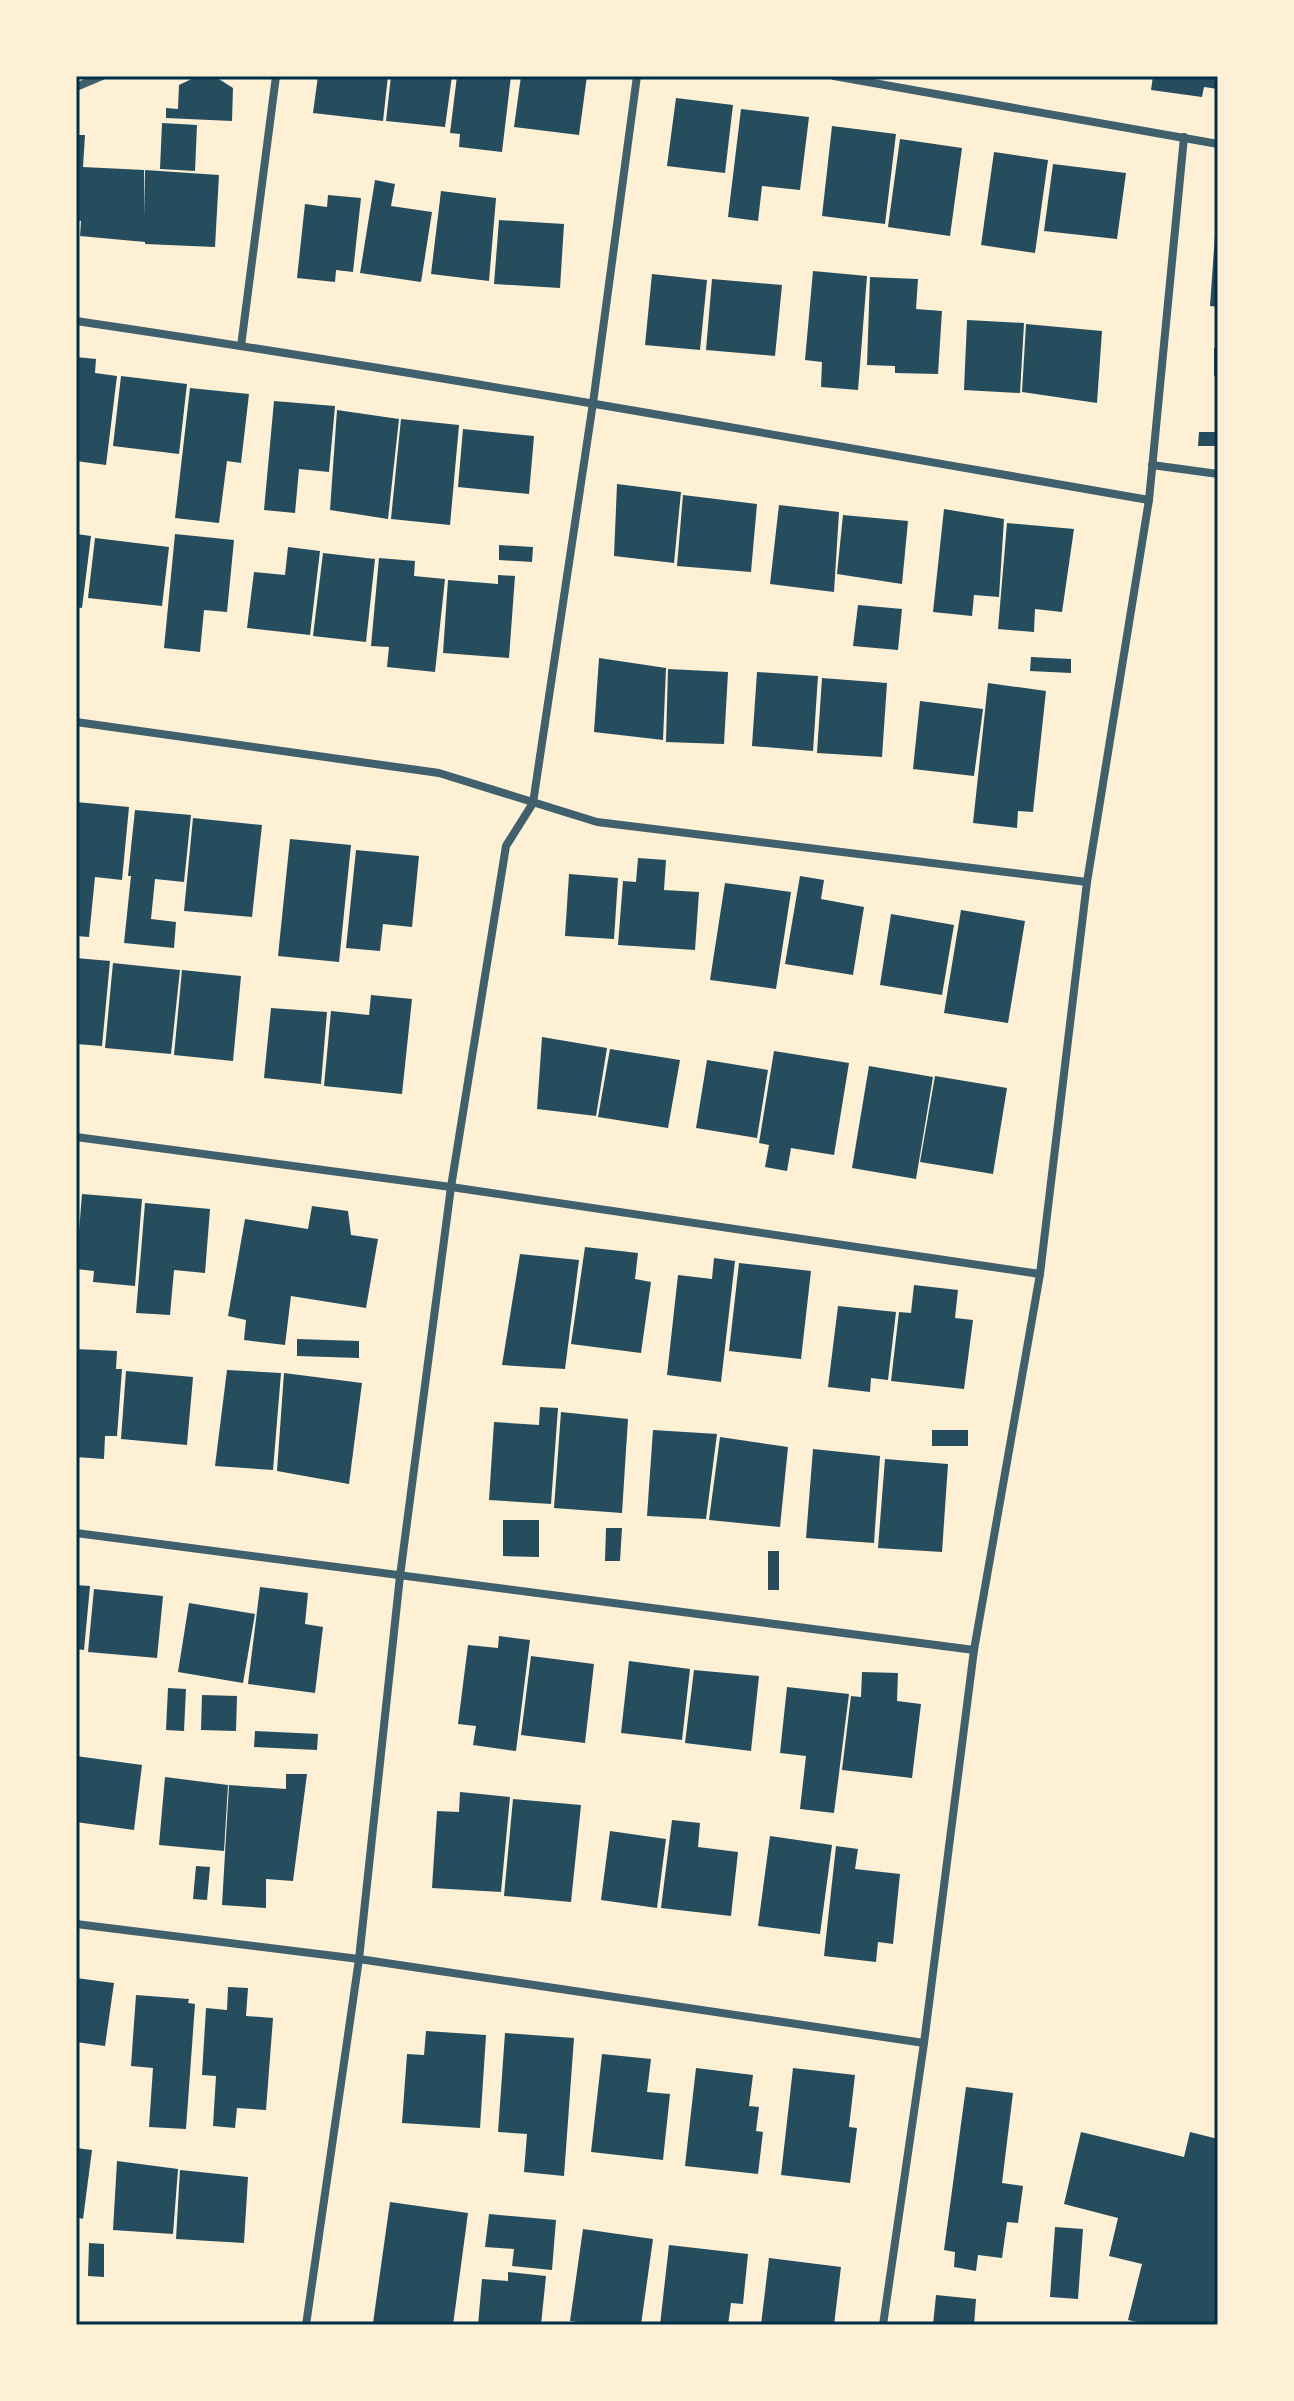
<svg xmlns="http://www.w3.org/2000/svg" width="1294" height="2401" font-family="'Fira Sans',sans-serif">
	<rect width="100%" height="100%" fill="#fdf0d5"/>
	<g fill="#264d5e">
		<polygon points="198,76 214,76 233,88 232,121 166,118 166,108 178,109 179,85"/>
		<polygon points="318,76 388,76 383,121 313,113"/>
		<polygon points="391,76 452,76 445,127 386,121"/>
		<polygon points="457,76 511,76 502,152 459,147 460,134 450,133"/>
		<polygon points="521,76 587,76 579,135 514,127"/>
		<polygon points="1153,76 1218,76 1218,89 1204,87 1202,97 1151,90"/>
		<polygon points="676,98 733,105 725,173 667,166"/>
		<polygon points="741,109 809,117 800,190 762,186 758,221 728,217"/>
		<polygon points="162,123 197,125 195,171 160,169"/>
		<polygon points="832,126 896,134 885,224 822,216"/>
		<polygon points="76,135 85,135 83,167 144,170 144,216 145,170 219,175 215,247 145,244 145,242 80,236 81,221 76,220"/>
		<polygon points="900,139 962,148 950,236 888,227"/>
		<polygon points="994,152 1048,160 1035,253 981,245"/>
		<polygon points="1053,164 1126,173 1117,239 1044,231"/>
		<polygon points="375,180 395,184 391,206 432,212 421,282 360,273"/>
		<polygon points="441,191 496,198 489,281 431,274"/>
		<polygon points="328,195 361,198 353,272 336,270 335,282 297,278 305,204 327,207"/>
		<polygon points="499,220 564,224 560,288 494,284"/>
		<polygon points="1216,221 1218,221 1218,307 1210,306"/>
		<polygon points="813,271 867,276 858,390 821,387 822,362 805,360"/>
		<polygon points="652,274 707,280 700,350 645,345"/>
		<polygon points="870,277 918,279 916,309 942,311 938,374 895,373 895,366 867,365"/>
		<polygon points="712,279 782,285 775,356 706,350"/>
		<polygon points="967,320 1024,323 1020,393 964,390"/>
		<polygon points="1026,324 1102,331 1097,403 1022,392"/>
		<polygon points="1214,348 1218,349 1218,377 1214,376"/>
		<polygon points="76,357 96,359 95,373 117,376 106,465 76,461"/>
		<polygon points="121,376 187,384 179,454 113,446"/>
		<polygon points="190,388 249,394 241,463 227,461 219,523 175,518"/>
		<polygon points="274,401 335,406 329,472 299,469 295,513 264,510"/>
		<polygon points="337,410 399,419 388,519 330,510"/>
		<polygon points="401,419 459,425 450,525 391,519"/>
		<polygon points="463,429 534,436 529,494 458,487"/>
		<polygon points="1199,432 1216,432 1216,446 1198,446"/>
		<polygon points="617,484 681,492 674,563 614,556"/>
		<polygon points="683,495 757,504 751,572 677,566"/>
		<polygon points="779,505 839,512 834,592 770,584"/>
		<polygon points="944,509 1004,519 999,597 974,595 972,616 933,612"/>
		<polygon points="843,515 908,521 902,584 837,574"/>
		<polygon points="1007,523 1074,529 1062,612 1035,609 1034,632 998,629"/>
		<polygon points="76,534 91,536 82,608 76,607"/>
		<polygon points="175,534 234,540 227,612 204,610 200,652 164,648"/>
		<polygon points="95,538 169,547 162,606 88,598"/>
		<polygon points="499,545 533,547 532,562 499,560"/>
		<polygon points="288,547 320,551 310,635 247,628 254,572 285,575"/>
		<polygon points="323,553 375,559 366,642 313,636"/>
		<polygon points="379,558 415,561 414,576 445,579 435,672 387,667 389,647 371,646"/>
		<polygon points="498,575 515,576 509,658 443,653 448,580 498,584"/>
		<polygon points="858,605 902,609 898,650 853,646"/>
		<polygon points="1031,657 1071,659 1071,673 1030,671"/>
		<polygon points="599,658 666,668 663,740 594,732"/>
		<polygon points="668,669 728,672 724,744 666,742"/>
		<polygon points="757,672 818,676 813,751 752,746"/>
		<polygon points="822,678 887,683 882,757 817,753"/>
		<polygon points="988,683 1046,691 1033,812 1018,811 1017,828 973,823"/>
		<polygon points="920,701 983,709 974,776 913,769"/>
		<polygon points="76,802 129,807 122,880 95,877 89,937 76,936"/>
		<polygon points="135,810 191,815 184,882 155,879 151,919 176,922 174,948 124,943 131,876 128,876"/>
		<polygon points="193,818 262,825 252,917 184,911"/>
		<polygon points="290,839 351,845 339,962 278,956"/>
		<polygon points="356,850 419,856 412,927 383,924 380,951 346,948"/>
		<polygon points="638,858 666,860 664,890 699,892 695,950 618,945 623,881 636,882"/>
		<polygon points="569,874 618,878 614,939 565,936"/>
		<polygon points="800,876 824,880 821,899 864,907 853,975 785,964"/>
		<polygon points="725,883 791,892 776,989 710,980"/>
		<polygon points="961,910 1025,921 1008,1023 944,1013"/>
		<polygon points="891,914 954,925 942,995 880,985"/>
		<polygon points="76,958 110,961 102,1046 76,1044"/>
		<polygon points="113,963 180,970 171,1054 105,1048"/>
		<polygon points="182,970 241,976 233,1061 174,1055"/>
		<polygon points="371,995 412,999 402,1094 324,1086 331,1011 369,1015"/>
		<polygon points="271,1008 327,1012 321,1084 264,1078"/>
		<polygon points="542,1037 607,1048 596,1116 537,1109"/>
		<polygon points="610,1049 680,1060 668,1128 598,1117"/>
		<polygon points="774,1051 849,1063 834,1155 791,1148 787,1171 765,1167 769,1145 759,1143"/>
		<polygon points="707,1060 768,1070 757,1138 696,1128"/>
		<polygon points="869,1066 933,1077 916,1179 852,1168"/>
		<polygon points="935,1076 1007,1088 993,1174 920,1162"/>
		<polygon points="82,1194 142,1199 135,1286 93,1282 94,1271 76,1269"/>
		<polygon points="145,1203 210,1209 205,1273 174,1270 170,1315 136,1313"/>
		<polygon points="312,1206 348,1211 351,1235 378,1239 366,1308 291,1296 285,1345 244,1340 246,1320 228,1316 245,1219 308,1229"/>
		<polygon points="585,1247 638,1253 635,1279 651,1282 641,1353 571,1344"/>
		<polygon points="520,1254 579,1260 565,1369 502,1365"/>
		<polygon points="714,1258 735,1261 721,1382 667,1375 678,1275 712,1279"/>
		<polygon points="739,1263 811,1271 801,1359 729,1351"/>
		<polygon points="914,1285 958,1290 955,1318 973,1320 964,1389 891,1381 899,1312 911,1313"/>
		<polygon points="838,1306 896,1312 888,1380 871,1378 870,1392 828,1387"/>
		<polygon points="297,1339 359,1341 359,1358 297,1356"/>
		<polygon points="76,1349 117,1351 116,1369 122,1369 117,1436 105,1436 104,1459 76,1457"/>
		<polygon points="227,1370 281,1373 273,1470 215,1466"/>
		<polygon points="126,1371 193,1377 187,1445 121,1439"/>
		<polygon points="284,1373 362,1383 349,1484 277,1471"/>
		<polygon points="540,1407 558,1408 551,1504 489,1500 494,1422 539,1425"/>
		<polygon points="561,1412 628,1419 622,1513 554,1508"/>
		<polygon points="653,1430 717,1434 706,1519 647,1516"/>
		<rect x="932" y="1430" width="36" height="16"/>
		<polygon points="720,1437 788,1447 780,1527 709,1520"/>
		<polygon points="813,1449 880,1456 874,1543 806,1538"/>
		<polygon points="885,1459 948,1464 942,1552 878,1548"/>
		<polygon points="503,1520 539,1520 539,1557 503,1556"/>
		<polygon points="606,1528 622,1528 620,1561 605,1561"/>
		<rect x="768" y="1551" width="11" height="39"/>
		<polygon points="76,1585 90,1586 84,1650 76,1649"/>
		<polygon points="260,1587 308,1593 305,1624 323,1627 315,1693 248,1684"/>
		<polygon points="94,1589 163,1596 157,1658 88,1652"/>
		<polygon points="189,1603 255,1614 243,1683 178,1672"/>
		<polygon points="499,1636 530,1640 516,1751 473,1745 476,1726 458,1724 468,1645 498,1648"/>
		<polygon points="531,1656 594,1664 585,1743 521,1735"/>
		<polygon points="629,1661 690,1669 682,1740 621,1733"/>
		<polygon points="694,1670 759,1676 751,1751 685,1743"/>
		<polygon points="862,1672 898,1673 897,1701 921,1704 912,1778 842,1770 851,1696 861,1697"/>
		<polygon points="787,1687 849,1694 834,1813 800,1809 806,1756 780,1753"/>
		<polygon points="168,1688 186,1689 184,1731 166,1730"/>
		<polygon points="202,1695 237,1696 236,1731 201,1730"/>
		<polygon points="255,1731 318,1734 317,1750 254,1747"/>
		<polygon points="76,1756 142,1765 134,1830 76,1822"/>
		<polygon points="286,1774 307,1774 293,1881 266,1879 266,1908 222,1905 229,1785 286,1789"/>
		<polygon points="165,1777 228,1785 224,1851 159,1845"/>
		<polygon points="460,1792 510,1797 501,1892 432,1888 437,1811 459,1812"/>
		<polygon points="513,1799 581,1805 571,1902 504,1896"/>
		<polygon points="672,1820 700,1823 698,1847 738,1852 731,1916 661,1908"/>
		<polygon points="610,1831 666,1839 657,1908 601,1900"/>
		<polygon points="770,1836 832,1845 820,1934 758,1926"/>
		<polygon points="836,1846 858,1849 855,1869 900,1874 893,1944 878,1942 876,1962 824,1956"/>
		<polygon points="196,1866 210,1867 207,1900 193,1899"/>
		<polygon points="76,1978 114,1983 105,2046 76,2042"/>
		<polygon points="228,1987 248,1988 246,2016 273,2018 266,2110 237,2108 235,2128 213,2126 216,2076 202,2075 206,2008 227,2010"/>
		<polygon points="136,1995 189,1999 188,2003 195,2004 186,2129 149,2127 153,2068 131,2066"/>
		<polygon points="426,2031 486,2035 480,2128 402,2123 407,2054 424,2055"/>
		<polygon points="505,2033 574,2038 564,2176 524,2172 527,2134 498,2132"/>
		<polygon points="602,2054 651,2059 647,2092 670,2094 663,2160 591,2152"/>
		<polygon points="696,2068 753,2075 749,2106 759,2107 756,2131 763,2132 758,2174 685,2166"/>
		<polygon points="793,2068 855,2075 849,2127 857,2128 850,2183 781,2175"/>
		<polygon points="966,2087 1013,2093 1002,2183 1023,2186 1018,2223 1007,2222 1002,2258 978,2255 976,2271 954,2267 955,2252 944,2250"/>
		<polygon points="1081,2132 1184,2157 1190,2132 1218,2139 1218,2325 1150,2325 1128,2320 1142,2264 1109,2256 1118,2218 1064,2204"/>
		<polygon points="76,2148 92,2150 83,2219 76,2217"/>
		<polygon points="117,2161 178,2169 173,2234 113,2230"/>
		<polygon points="180,2170 248,2177 244,2243 176,2239"/>
		<polygon points="390,2202 468,2213 453,2325 390,2325 373,2323"/>
		<polygon points="489,2214 556,2220 552,2270 512,2266 514,2249 485,2247"/>
		<polygon points="1055,2227 1083,2229 1078,2299 1050,2297"/>
		<polygon points="583,2229 653,2239 641,2325 602,2325 570,2321"/>
		<polygon points="89,2243 104,2244 104,2277 88,2276"/>
		<polygon points="669,2245 748,2254 743,2304 731,2303 728,2325 660,2325"/>
		<polygon points="769,2258 841,2267 834,2325 761,2325"/>
		<polygon points="508,2272 546,2276 541,2325 478,2325 482,2279 508,2281"/>
		<polygon points="936,2295 976,2299 974,2325 933,2325"/>
	</g>
	<g fill="none" stroke-linecap="round" stroke-linejoin="round">
		<g stroke="#3f606c" stroke-width="8">
			<polyline points="834,76 1218,144"/>
			<polyline points="76,87 102,76"/>
			<path d="M76,321c359,53 716,117 1073,179"/>
			<polyline points="241,346 276,76"/>
			<polyline points="1152,465 1218,474"/>
			<polyline points="76,722 439,773 597,822 1087,882"/>
			<polyline points="76,1137 451,1187 1040,1274"/>
			<polyline points="76,1533 974,1650"/>
			<polyline points="76,1924 359,1959 924,2043"/>
			<polyline points="306,2325 359,1959 400,1576 451,1187 506,846 533,803 593,403 637,76"/>
			<polyline points="883,2325 924,2043 974,1650 1040,1274 1087,882 1149,500 1184,137"/>
		</g>
	</g>
	<rect width="1294" height="2401" fill="none" stroke="#fdf0d5" stroke-width="156"/>
	<rect x="78" y="78" width="1138" height="2245" fill="none" stroke="#003049" stroke-width="3"/>
</svg>
